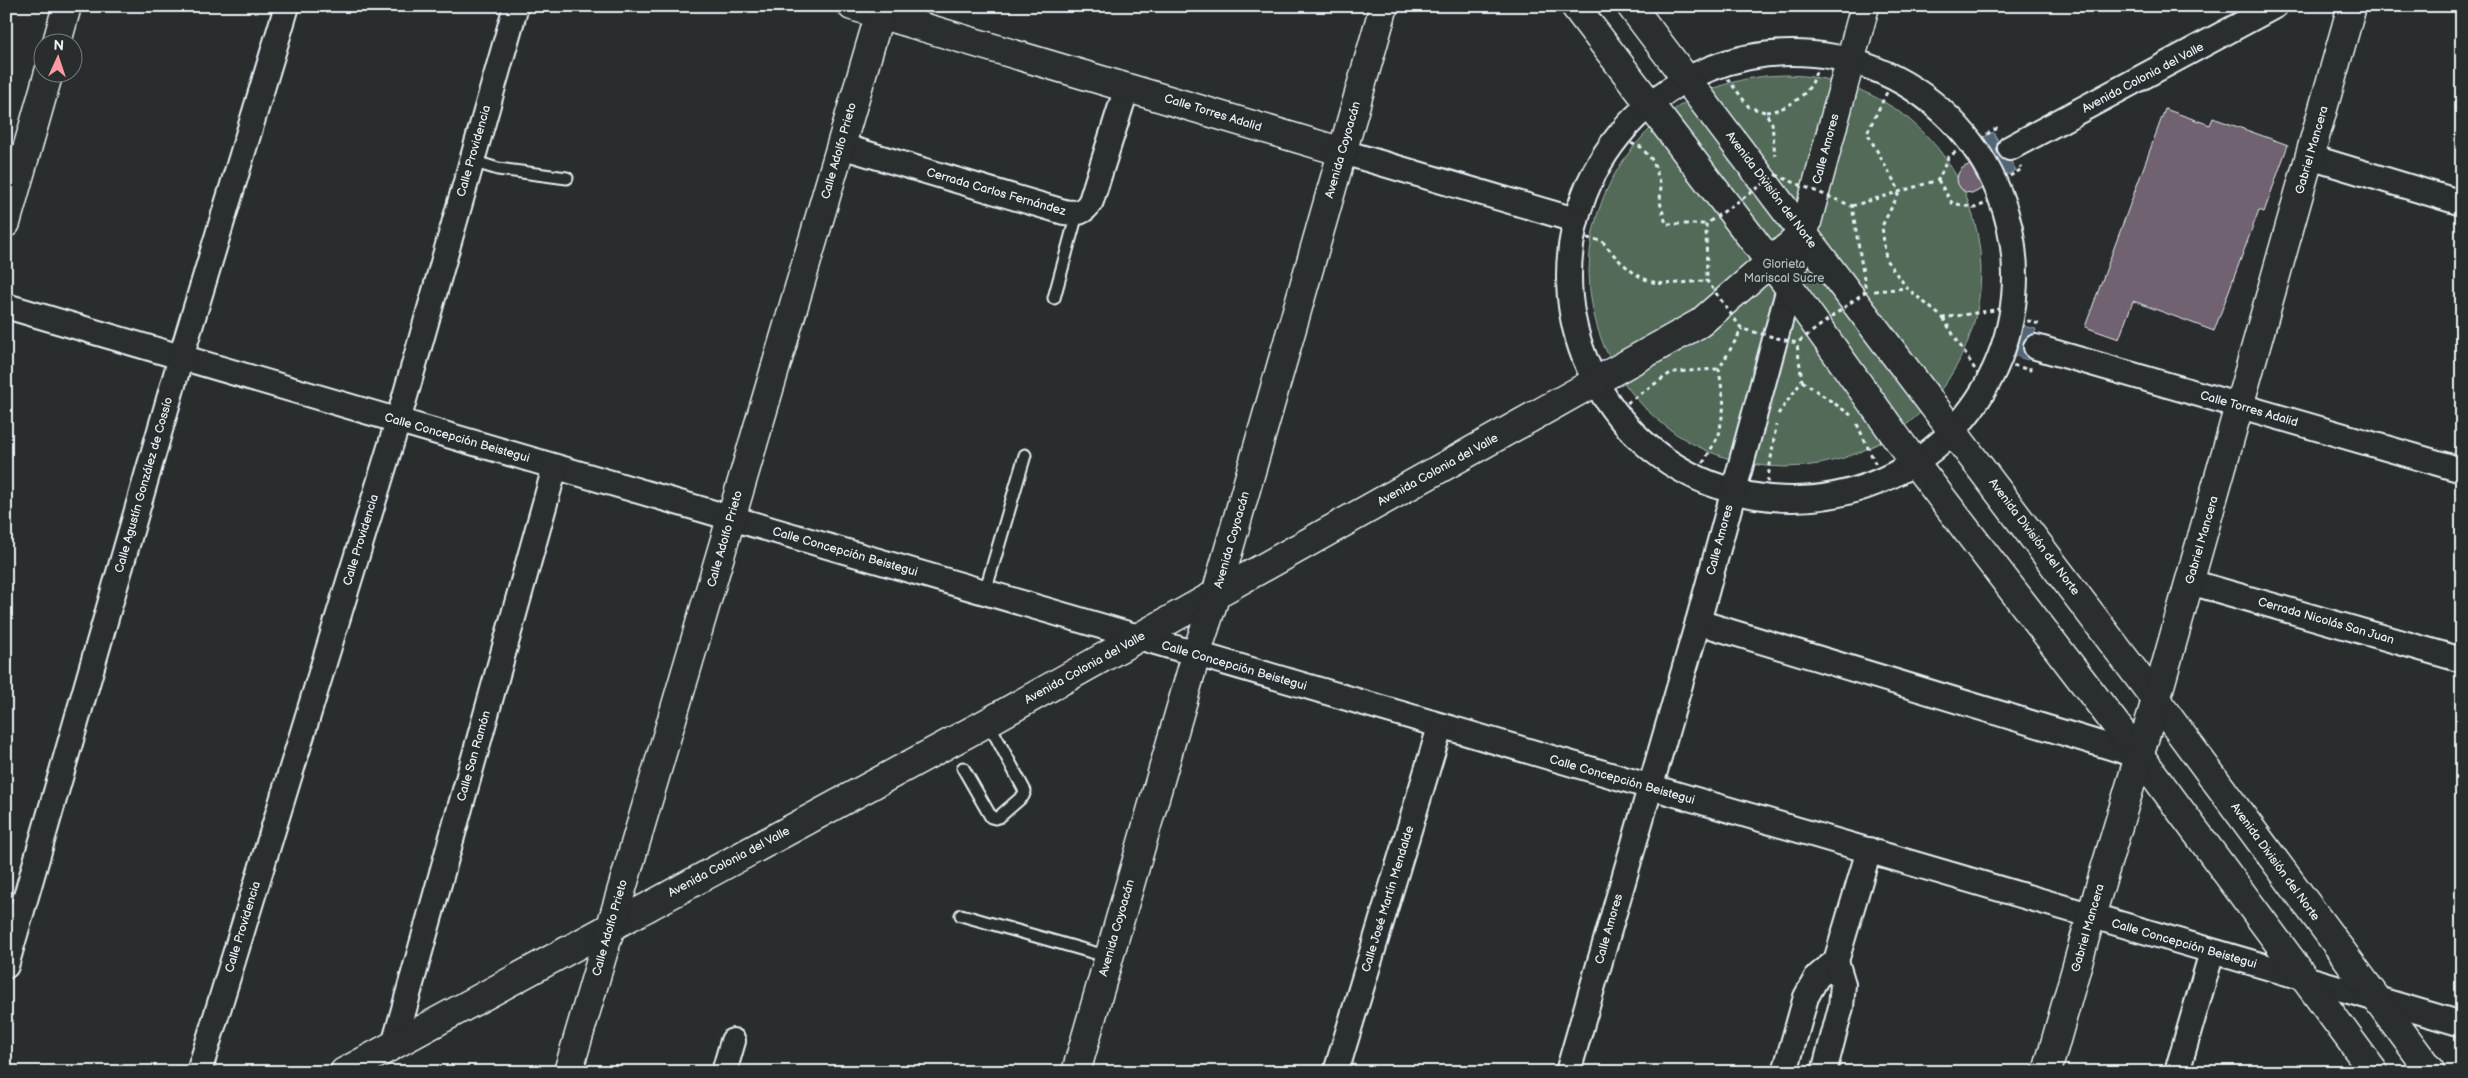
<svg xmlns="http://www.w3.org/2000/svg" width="2468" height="1078" font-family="'Balsamiq Sans',sans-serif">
	<rect width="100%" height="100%" fill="#2a2d2e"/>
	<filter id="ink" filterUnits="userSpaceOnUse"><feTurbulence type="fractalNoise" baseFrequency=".02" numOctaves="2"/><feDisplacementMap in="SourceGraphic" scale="10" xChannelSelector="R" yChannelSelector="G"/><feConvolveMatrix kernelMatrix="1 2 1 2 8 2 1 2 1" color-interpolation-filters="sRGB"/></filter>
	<g filter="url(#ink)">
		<circle fill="#526b59" stroke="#9daea8" cx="1785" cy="271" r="196"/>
		<g fill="#536676" stroke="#8f9eaa">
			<polygon points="1993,132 2016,170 2005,176 1982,138"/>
			<polygon points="2023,326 2036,329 2028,360 2015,356"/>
		</g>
		<g fill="#70626f" stroke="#e8f1f8">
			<polygon points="2165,109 2210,125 2213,118 2288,145 2264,212 2259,210 2214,331 2133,301 2119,339 2085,327"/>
			<circle cx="1971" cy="179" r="14"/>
		</g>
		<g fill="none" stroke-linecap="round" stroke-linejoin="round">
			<g stroke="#e8f1f8" stroke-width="15">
				<g id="service">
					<polyline points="472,161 498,169 567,178"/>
					<polyline points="1054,298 1077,214"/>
					<polyline points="985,592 1025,455"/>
					<polyline points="963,768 991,817 995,818 999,817 1023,796 1025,791 988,722"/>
					<polyline points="961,915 1109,957"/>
				</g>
			</g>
			<g stroke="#e8f1f8" stroke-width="28">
				<g id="minor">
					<circle cx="1792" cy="276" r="223"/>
					<path d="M841,146l223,66c13,2 20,1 27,-11l36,-114"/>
					<polyline points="2010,148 2275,6"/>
					<polyline points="1343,152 1575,220"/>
					<polyline points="2310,157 2462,203"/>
					<polyline points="6,306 2462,1024"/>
					<polyline points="2036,347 2462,470"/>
					<polyline points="2190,582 2462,660"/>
					<polyline points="1698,622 2140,756"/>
					<polyline points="6,966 181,357 287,6"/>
					<polyline points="394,1045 555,467"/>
					<polyline points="199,1072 398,421 516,6"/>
					<polyline points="724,1072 733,1041"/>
					<polyline points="1336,1072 1440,727"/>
					<polyline points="1568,1072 1698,622 1804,233"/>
					<polyline points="1785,1072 1806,997 1817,977 1836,961"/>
					<polyline points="1824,1072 1841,1007 1843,984 1836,961 1869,850"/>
					<polyline points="2177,1072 2212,952"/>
				</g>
			</g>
			<g stroke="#e8f1f8" stroke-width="31">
				<g id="tertiary">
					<polyline points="852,6 1343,152"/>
					<polyline points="57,42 67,6"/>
					<polyline points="6,223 49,72"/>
					<polyline points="344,1072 988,722 1216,594 1384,6"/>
					<polyline points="568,1072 882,6"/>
				</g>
			</g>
			<g stroke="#e8f1f8" stroke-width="31">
				<g id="secondary">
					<polyline points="1575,6 1789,287 1915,463 2140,756 2374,1072"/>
					<polyline points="1631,6 2156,700 2431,1072"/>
				</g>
			</g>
			<g stroke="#e8f1f8" stroke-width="31">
				<g id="primary">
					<polyline points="1076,1072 1196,655 1216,594 1700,323 1804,233 1865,6"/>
					<polyline points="2047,1072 2091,916 2156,700 2352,6"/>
				</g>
			</g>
			<g stroke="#e8f1f8" stroke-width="3" stroke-dasharray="4 4" stroke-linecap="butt">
				<polyline points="1718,66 1749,107 1765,112 1772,123 1775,156"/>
				<polyline points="1894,78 1867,133 1900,192"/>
				<path d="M1766,112c17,-1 37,-13 46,-29 4,-8 5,-19 8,-28"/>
				<polyline points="1616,138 1641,147 1653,161 1661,185 1660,202 1666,224 1706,224"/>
				<polyline points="1938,180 1952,203 1976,208 2001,195"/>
				<polyline points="1996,184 2022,169 2020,166"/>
				<polyline points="1899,193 1882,226 1886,260 1907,288 1943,318 2014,307"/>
				<polyline points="1852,206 1938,180 1949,156 1997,128 1999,131"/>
				<path d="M1587,238l15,3c13,16 30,35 51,41 12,4 40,-1 54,-1"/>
				<polyline points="1874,291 1907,288"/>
				<polyline points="2012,316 2042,325"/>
				<polyline points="1943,318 1986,387"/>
				<polyline points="1998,361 2030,370 2030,367"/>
				<polyline points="1802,381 1851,415"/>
				<polyline points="1614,412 1672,372 1719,369"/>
				<polyline points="1778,414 1802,381 1797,344"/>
				<polyline points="1857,424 1883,480"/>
				<polyline points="1695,477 1719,435 1724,405 1719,369 1742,329"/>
				<polyline points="1765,498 1776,425"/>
			</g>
			<use href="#service" stroke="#2a2d2e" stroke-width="11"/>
			<use href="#minor" stroke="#2a2d2e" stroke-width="24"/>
			<use href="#tertiary" stroke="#2a2d2e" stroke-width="28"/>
			<use href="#secondary" stroke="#2a2d2e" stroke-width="28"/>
			<use href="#primary" stroke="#2a2d2e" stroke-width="28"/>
			<polygon stroke="#e8f1f8" stroke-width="3" stroke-dasharray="4 4" stroke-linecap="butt" points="1776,175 1852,206 1866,291 1797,343 1742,329 1707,281 1706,224"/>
		</g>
	</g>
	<g text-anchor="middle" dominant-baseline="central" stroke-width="4" stroke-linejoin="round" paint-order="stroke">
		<g font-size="12" fill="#e8f1f8" stroke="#2a2d2e">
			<text transform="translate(2143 78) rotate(-28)">Avenida Colonia del Valle</text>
			<text transform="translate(1213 113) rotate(17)">Calle Torres Adalid</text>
			<text transform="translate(1826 149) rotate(-75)">Calle Amores</text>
			<text transform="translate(1343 150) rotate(-74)">Avenida Coyoacán</text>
			<text transform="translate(2312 150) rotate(-74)">Gabriel Mancera</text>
			<text transform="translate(474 151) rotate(-74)">Calle Providencia</text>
			<text transform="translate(839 151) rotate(-74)">Calle Adolfo Prieto</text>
			<text transform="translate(1771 190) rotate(53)">Avenida División del Norte</text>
			<text transform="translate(996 192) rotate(16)">Cerrada Carlos Fernández</text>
			<text transform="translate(2249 409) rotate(16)">Calle Torres Adalid</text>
			<text transform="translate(457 438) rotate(16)">Calle Concepción Beistegui</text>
			<text transform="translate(1438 470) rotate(-29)">Avenida Colonia del Valle</text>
			<text transform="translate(144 485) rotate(-74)">Calle Agustín González de Cossío</text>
			<text transform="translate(2034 537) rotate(53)">Avenida División del Norte</text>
			<text transform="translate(725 539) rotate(-74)">Calle Adolfo Prieto</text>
			<text transform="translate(361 540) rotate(-73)">Calle Providencia</text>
			<text transform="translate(1232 540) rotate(-74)">Avenida Coyoacán</text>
			<text transform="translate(1720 540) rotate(-75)">Calle Amores</text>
			<text transform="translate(2202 540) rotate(-74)">Gabriel Mancera</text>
			<text transform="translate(845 552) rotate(16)">Calle Concepción Beistegui</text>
			<text transform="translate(2326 621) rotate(16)">Cerrada Nicolás San Juan</text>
			<text transform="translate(1234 666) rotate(16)">Calle Concepción Beistegui</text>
			<text transform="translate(1085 668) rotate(-29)">Avenida Colonia del Valle</text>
			<text transform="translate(474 756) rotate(-74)">Calle San Ramón</text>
			<text transform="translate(1622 780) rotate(16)">Calle Concepción Beistegui</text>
			<text transform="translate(729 862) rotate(-28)">Avenida Colonia del Valle</text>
			<text transform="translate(2275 862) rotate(54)">Avenida División del Norte</text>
			<text transform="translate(1388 899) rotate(-73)">Calle José Martín Mendalde</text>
			<text transform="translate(243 927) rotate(-73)">Calle Providencia</text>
			<text transform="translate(610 928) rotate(-74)">Calle Adolfo Prieto</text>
			<text transform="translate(1117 928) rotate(-74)">Avenida Coyoacán</text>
			<text transform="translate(2088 928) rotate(-74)">Gabriel Mancera</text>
			<text transform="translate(1609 929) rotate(-74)">Calle Amores</text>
			<text transform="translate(2184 944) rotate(16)">Calle Concepción Beistegui</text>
		</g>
		<g font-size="12" fill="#acbbb8" stroke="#2a2d2e">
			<text x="1784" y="264">Glorieta<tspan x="1784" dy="14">Mariscal Sucre</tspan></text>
		</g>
	</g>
	<rect width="2468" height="1078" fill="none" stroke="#2a2d2e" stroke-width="25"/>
	<rect x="12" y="12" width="2443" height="1053" fill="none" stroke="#e8f1f8" stroke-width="2" filter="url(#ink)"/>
	<g transform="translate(58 58) rotate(3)"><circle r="24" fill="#2a2d2e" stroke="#767b7f"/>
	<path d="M0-4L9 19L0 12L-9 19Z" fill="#ff9aa2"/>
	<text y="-8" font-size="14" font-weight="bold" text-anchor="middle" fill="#e8f1f8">N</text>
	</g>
</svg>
